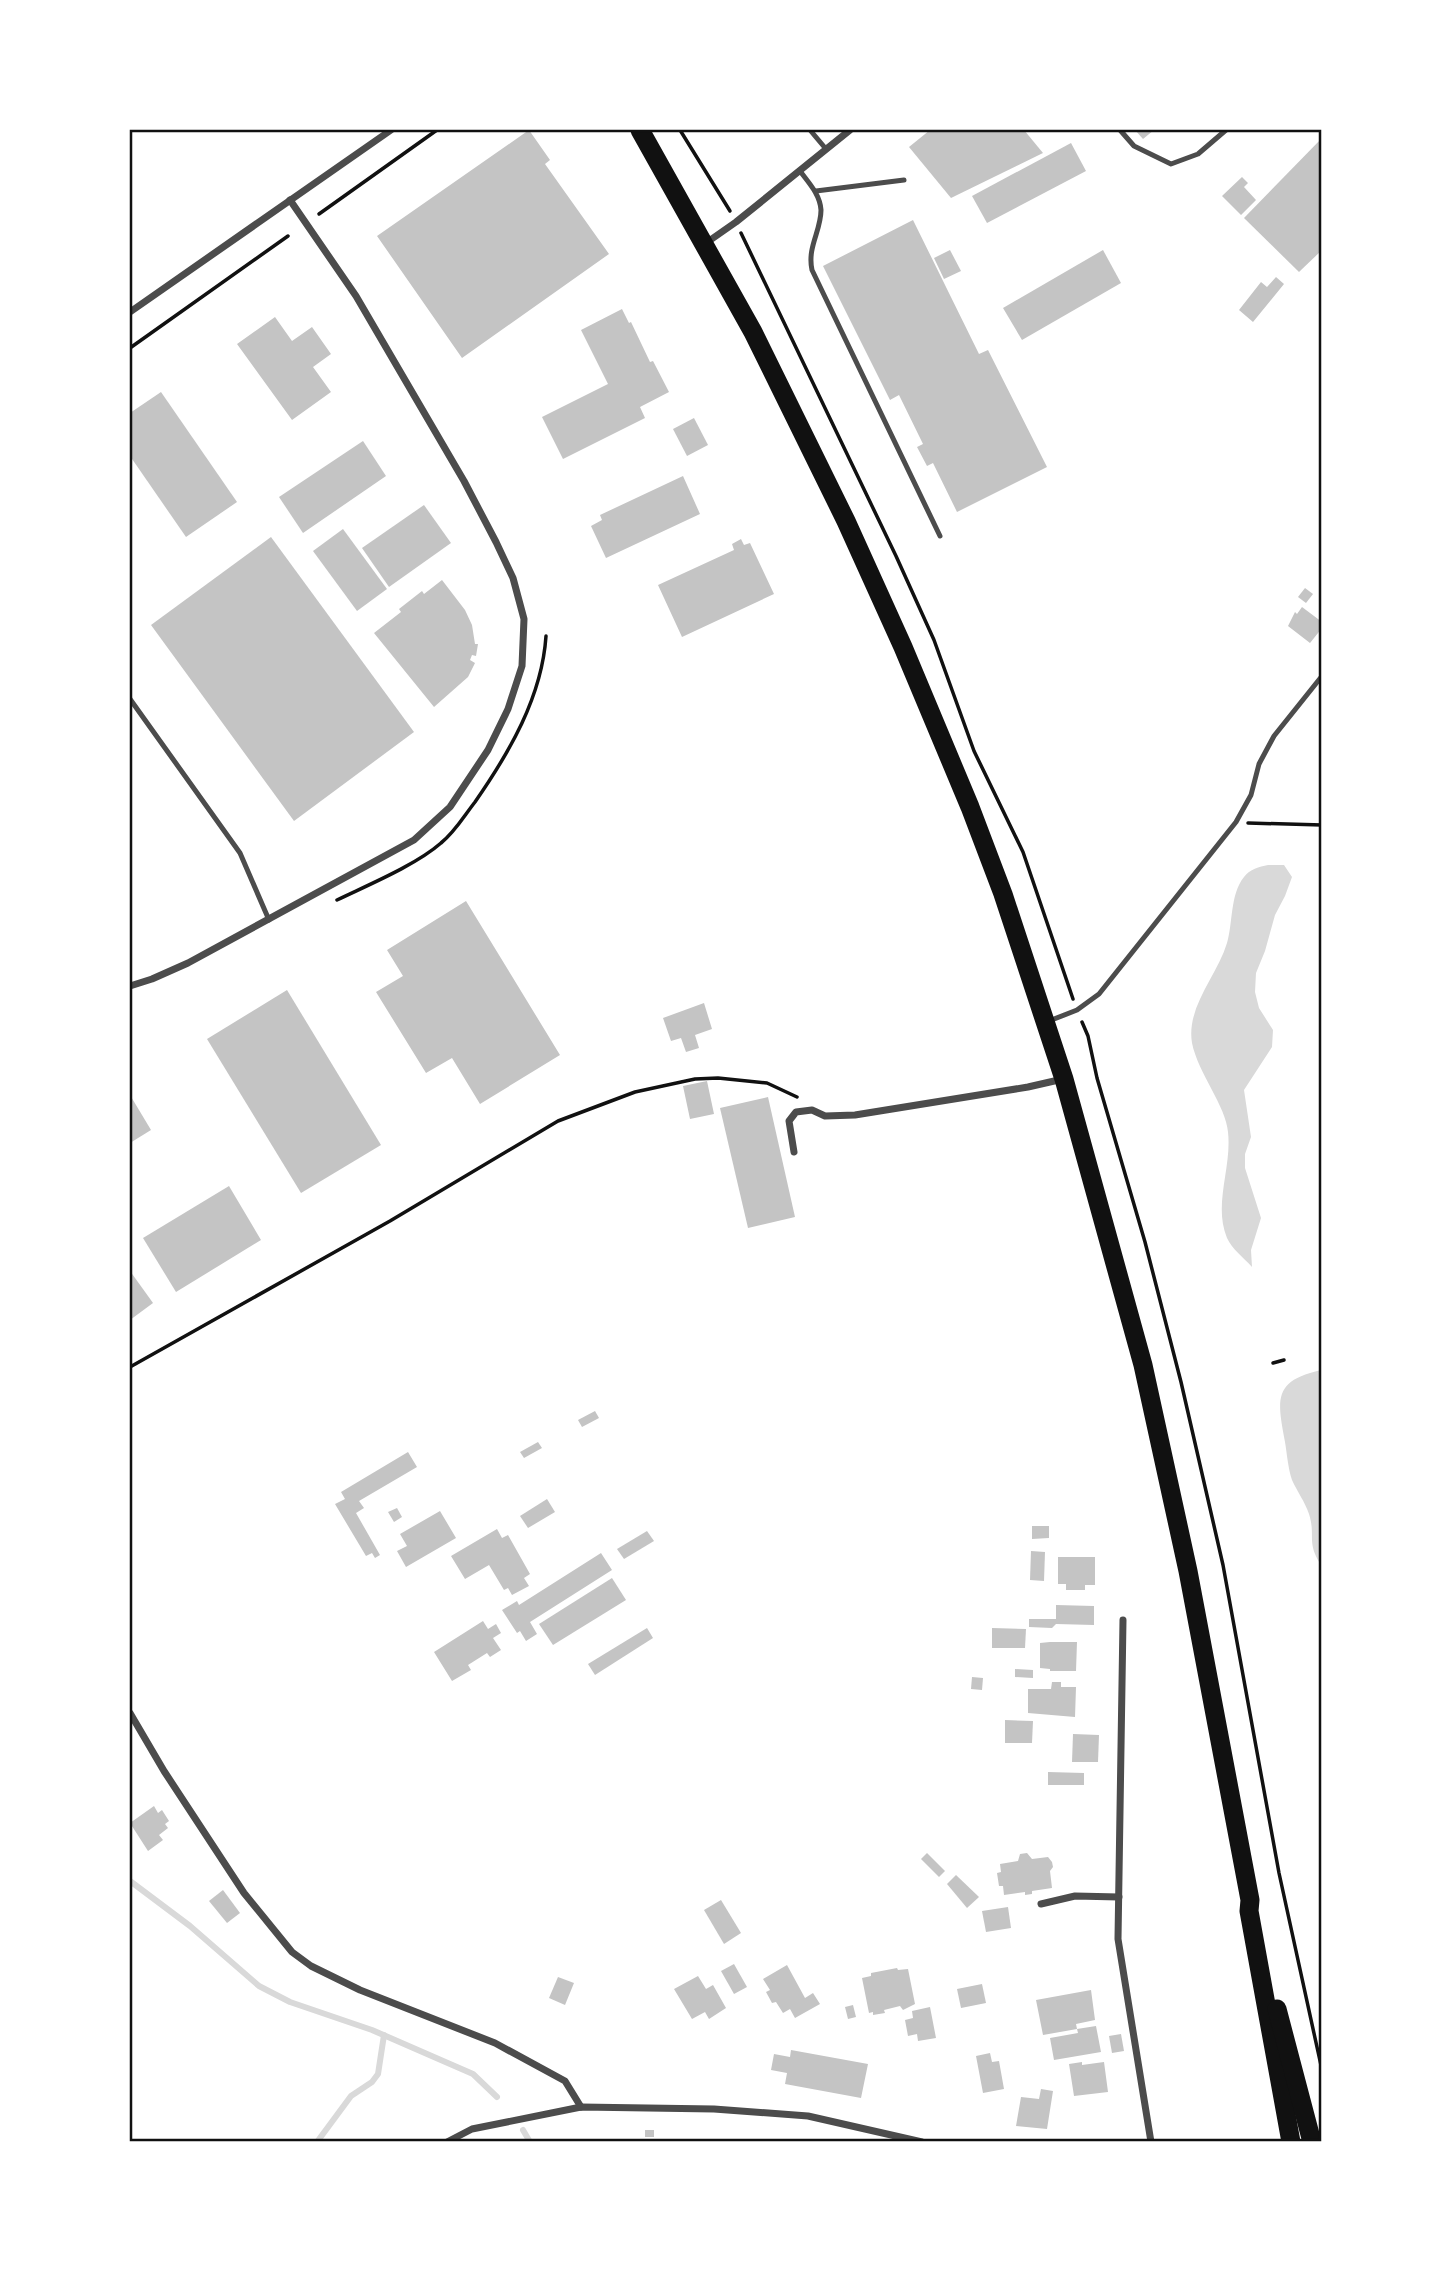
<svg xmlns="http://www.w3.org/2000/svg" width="1451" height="2271" font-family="Ubuntu,sans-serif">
	<rect width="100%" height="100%" fill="#fff"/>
	<g fill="#d9d9d9">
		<path d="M1268,865h16l8,12 -7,19 -10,19 -10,36 -9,22 -1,19 4,16 14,22 -1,17 -28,43 7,47 -6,17v14l16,50 -10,32 1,17c-8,-9 -20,-18 -25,-29 -14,-34 5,-70 1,-106 -2,-26 -30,-59 -36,-89 -6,-36 25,-67 35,-100 6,-20 3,-49 17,-66 6,-8 15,-10 24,-12z"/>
		<path d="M1321,1370h1l-1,195c-15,-23 -5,-29 -12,-51 -4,-12 -12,-23 -17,-34 -4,-12 -5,-26 -7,-38 -8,-43 -12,-61 36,-72z"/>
	</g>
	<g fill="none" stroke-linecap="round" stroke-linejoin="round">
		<g stroke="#d9d9d9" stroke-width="6">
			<polyline points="130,1881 190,1926 259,1986 290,2002 372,2030 473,2074 497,2097"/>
			<polyline points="523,2130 530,2142"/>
			<polyline points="317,2142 351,2096 372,2082 378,2074 384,2035"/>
		</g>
	</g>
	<g fill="#c4c4c4">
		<polygon points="529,130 550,160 545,164 609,254 462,358 377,236"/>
		<polygon points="930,130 1024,130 1043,153 951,198 909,147"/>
		<polygon points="1135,130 1154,130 1143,139"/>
		<polygon points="1322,138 1322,250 1299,272 1244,218"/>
		<polygon points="1071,143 1086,171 987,223 972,196"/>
		<polygon points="1242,177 1248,183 1244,187 1256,200 1241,215 1222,196"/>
		<polygon points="913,220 979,354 988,350 1047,467 957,512 933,463 927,466 917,447 923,444 899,395 890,400 823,266"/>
		<polygon points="950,250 961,271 944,279 934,258"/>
		<polygon points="1103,250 1121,283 1022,340 1003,308"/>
		<polygon points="1276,277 1284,284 1253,322 1239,310 1261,282 1267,287"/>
		<polygon points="622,309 629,323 631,322 650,362 653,361 669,392 640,407 645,418 563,459 542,417 608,384 581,330"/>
		<polygon points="275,317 292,341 312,327 331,354 313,367 331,392 292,420 237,344"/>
		<polygon points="161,392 237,502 186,537 130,456 130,413"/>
		<polygon points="694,418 708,445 687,456 673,429"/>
		<polygon points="363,441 386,476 303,533 279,497"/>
		<polygon points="683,476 700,514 606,558 591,526 602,520 600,515"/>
		<polygon points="424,505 451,543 389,587 362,548"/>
		<polygon points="343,529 387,589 357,611 313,551"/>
		<polygon points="271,537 414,732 294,821 151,625"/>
		<polygon points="741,539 744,545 750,543 774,594 682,637 658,585 734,550 732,544"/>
		<polygon points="442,580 465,610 472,625 475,644 478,644 476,656 472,655 470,660 475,663 468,677 434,707 374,633 401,612 399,609 422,591 424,594"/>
		<polygon points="1305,588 1313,594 1306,603 1298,597"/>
		<polygon points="1302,607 1322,622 1322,628 1310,643 1288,626 1295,612 1297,614"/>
		<polygon points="466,901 560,1055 480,1104 452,1058 426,1073 376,992 403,976 387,950"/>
		<polygon points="287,990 381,1145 301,1193 207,1039"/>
		<polygon points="704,1003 712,1029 695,1035 699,1048 686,1052 681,1038 671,1041 663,1018"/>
		<polygon points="707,1081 714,1114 690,1119 683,1086"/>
		<polygon points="130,1095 151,1130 130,1143"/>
		<polygon points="768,1097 795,1217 748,1228 720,1108"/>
		<polygon points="229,1186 261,1240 176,1292 143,1238"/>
		<polygon points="130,1271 153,1303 130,1320"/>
		<polygon points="595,1411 599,1418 582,1427 578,1420"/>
		<polygon points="538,1442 542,1448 524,1458 520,1452"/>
		<polygon points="408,1452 417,1467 359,1501 364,1508 356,1513 380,1555 375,1558 372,1553 366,1556 335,1504 345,1499 341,1492"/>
		<polygon points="547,1499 555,1512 528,1528 520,1516"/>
		<polygon points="397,1508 402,1517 394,1522 388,1512"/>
		<polygon points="440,1511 456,1538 406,1567 397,1551 407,1546 400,1534"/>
		<polygon points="1032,1526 1049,1526 1049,1538 1032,1539"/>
		<polygon points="497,1529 502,1538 508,1535 530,1574 524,1578 529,1586 512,1595 508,1588 504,1590 489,1565 465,1579 451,1556"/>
		<polygon points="647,1531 654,1541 624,1559 617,1549"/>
		<polygon points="1031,1551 1045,1552 1044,1581 1030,1580"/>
		<polygon points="601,1553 612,1570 530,1622 537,1634 526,1641 520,1631 517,1633 502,1610 517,1601 519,1605"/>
		<polygon points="1058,1557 1095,1557 1095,1585 1085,1585 1085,1590 1066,1590 1066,1584 1058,1584"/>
		<polygon points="612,1578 626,1600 553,1645 539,1624"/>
		<polygon points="1056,1605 1094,1606 1094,1625 1056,1624 1052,1628 1029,1627 1029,1619 1056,1619"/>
		<polygon points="483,1621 488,1629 496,1624 501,1633 493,1638 501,1650 490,1657 487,1653 468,1665 471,1670 452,1681 434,1652"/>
		<polygon points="647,1628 653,1638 595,1675 588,1664"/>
		<polygon points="992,1628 1026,1629 1025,1648 992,1648"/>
		<polygon points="1050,1642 1077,1642 1076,1671 1050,1671 1050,1669 1040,1668 1040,1643"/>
		<polygon points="1015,1669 1033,1670 1033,1678 1015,1677"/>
		<polygon points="972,1677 983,1678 982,1690 971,1689"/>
		<polygon points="1052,1682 1061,1682 1061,1687 1076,1687 1075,1717 1028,1713 1028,1689 1051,1689"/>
		<polygon points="1005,1720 1033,1721 1032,1743 1005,1743"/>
		<polygon points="1073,1734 1099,1735 1098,1762 1072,1762"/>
		<polygon points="1048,1772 1084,1773 1084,1785 1048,1785"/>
		<polygon points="154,1806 158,1813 162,1810 169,1821 165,1824 168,1828 159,1835 163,1840 148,1851 130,1823"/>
		<polygon points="927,1853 945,1871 939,1877 921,1859"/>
		<polygon points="1027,1853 1032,1859 1048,1857 1052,1862 1053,1867 1050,1871 1052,1888 1032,1891 1032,1894 1025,1895 1025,1892 1004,1895 1003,1886 999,1886 997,1873 1001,1872 1000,1864 1018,1861 1020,1854"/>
		<polygon points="956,1875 979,1897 967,1908 947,1884"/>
		<polygon points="223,1890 240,1913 227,1923 209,1901"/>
		<polygon points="721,1900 741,1933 724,1944 704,1910"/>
		<polygon points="1008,1907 1011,1928 986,1932 982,1911"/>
		<polygon points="734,1964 747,1987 734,1994 721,1971"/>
		<polygon points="787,1965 805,1998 813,1993 820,2004 795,2018 790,2009 783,2013 776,2002 772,2003 766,1992 770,1990 763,1979"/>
		<polygon points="897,1968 898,1970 908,1969 915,2004 903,2010 900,2006 884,2010 885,2013 873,2015 873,2012 869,2013 862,1978 871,1976 871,1973"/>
		<polygon points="698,1976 706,1989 713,1985 726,2008 709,2019 705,2012 692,2019 674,1989"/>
		<polygon points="558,1977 574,1983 565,2005 549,1998"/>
		<polygon points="982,1984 986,2003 961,2008 957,1989"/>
		<polygon points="1091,1990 1095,2020 1076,2024 1077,2029 1043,2035 1036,2000"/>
		<polygon points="853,2005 856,2017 848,2019 845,2007"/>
		<polygon points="930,2007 936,2038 918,2041 917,2034 908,2036 905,2020 913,2018 912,2011"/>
		<polygon points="1096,2026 1101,2052 1054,2060 1050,2038 1078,2033 1077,2029"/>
		<polygon points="1121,2034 1124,2051 1112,2053 1109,2036"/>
		<polygon points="791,2050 868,2064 861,2098 785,2084 787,2073 771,2070 774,2054 790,2057"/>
		<polygon points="990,2053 992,2062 999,2061 1004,2089 983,2093 976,2056"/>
		<polygon points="1082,2062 1082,2065 1104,2062 1108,2092 1074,2096 1069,2064"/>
		<polygon points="1041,2089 1053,2091 1047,2129 1016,2126 1021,2097 1039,2099"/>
		<rect x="645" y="2130" width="9" height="7"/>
	</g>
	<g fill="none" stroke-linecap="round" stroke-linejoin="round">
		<g stroke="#111" stroke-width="3.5">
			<polyline points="680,130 730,211"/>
			<polyline points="319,214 437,130"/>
			<polyline points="741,233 896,556 934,640 974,751 1023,852 1073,999"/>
			<polyline points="130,348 288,236"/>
			<polyline points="1248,823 1322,825"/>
			<path d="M337,900c31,-15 79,-35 104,-57 14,-11 23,-27 34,-41 34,-49 67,-105 71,-166"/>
			<polyline points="1082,1022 1088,1036 1097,1078 1145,1242 1181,1382 1223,1565 1279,1873 1322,2070"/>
			<polyline points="1273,1363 1284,1360"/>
			<polyline points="130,1367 390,1221 558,1121 635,1092 695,1079 718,1078 767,1083 797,1097"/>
		</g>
		<g stroke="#4c4c4c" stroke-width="5">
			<polyline points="810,130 826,149"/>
			<polyline points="1120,130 1134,146 1171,164 1198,154 1226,130"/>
			<path d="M800,171c8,11 20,23 21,39 0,21 -14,37 -9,60l128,266"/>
			<polyline points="816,191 904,180"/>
			<polyline points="130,699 240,853 269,920"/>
			<polyline points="1049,1021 1077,1010 1099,994 1236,822 1251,795 1259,764 1274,736 1322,676"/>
		</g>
		<g stroke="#4c4c4c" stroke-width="7">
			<polyline points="706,243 736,222 850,130"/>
			<polyline points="130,312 391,130"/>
			<polyline points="130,986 152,979 188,963 414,840 450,807 488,750 508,709 522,666 524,619 513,578 496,542 464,481 356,296 290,200"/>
			<polyline points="794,1152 789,1121 796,1112 812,1110 825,1116 855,1115 1028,1087 1063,1079"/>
			<polyline points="1123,1620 1118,1939 1151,2142"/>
			<polyline points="130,1713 164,1771 244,1893 292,1952 311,1966 360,1990 495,2043 565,2081 581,2107"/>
			<polyline points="1041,1904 1075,1896 1119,1897"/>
			<polyline points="447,2142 472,2129 581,2107 714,2109 808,2116 922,2142"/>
		</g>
		<g stroke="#111" stroke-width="19">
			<polyline points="640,130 753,332 846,521 903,647 970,807 1003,894 1064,1079 1143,1365 1188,1571 1250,1900 1249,1911 1291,2142"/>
			<polyline points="1277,2009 1312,2142"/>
		</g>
	</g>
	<rect width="1451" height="2271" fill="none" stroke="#ffffff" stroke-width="262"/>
	<rect x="131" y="131" width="1189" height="2009" fill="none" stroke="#111" stroke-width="2.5"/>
</svg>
